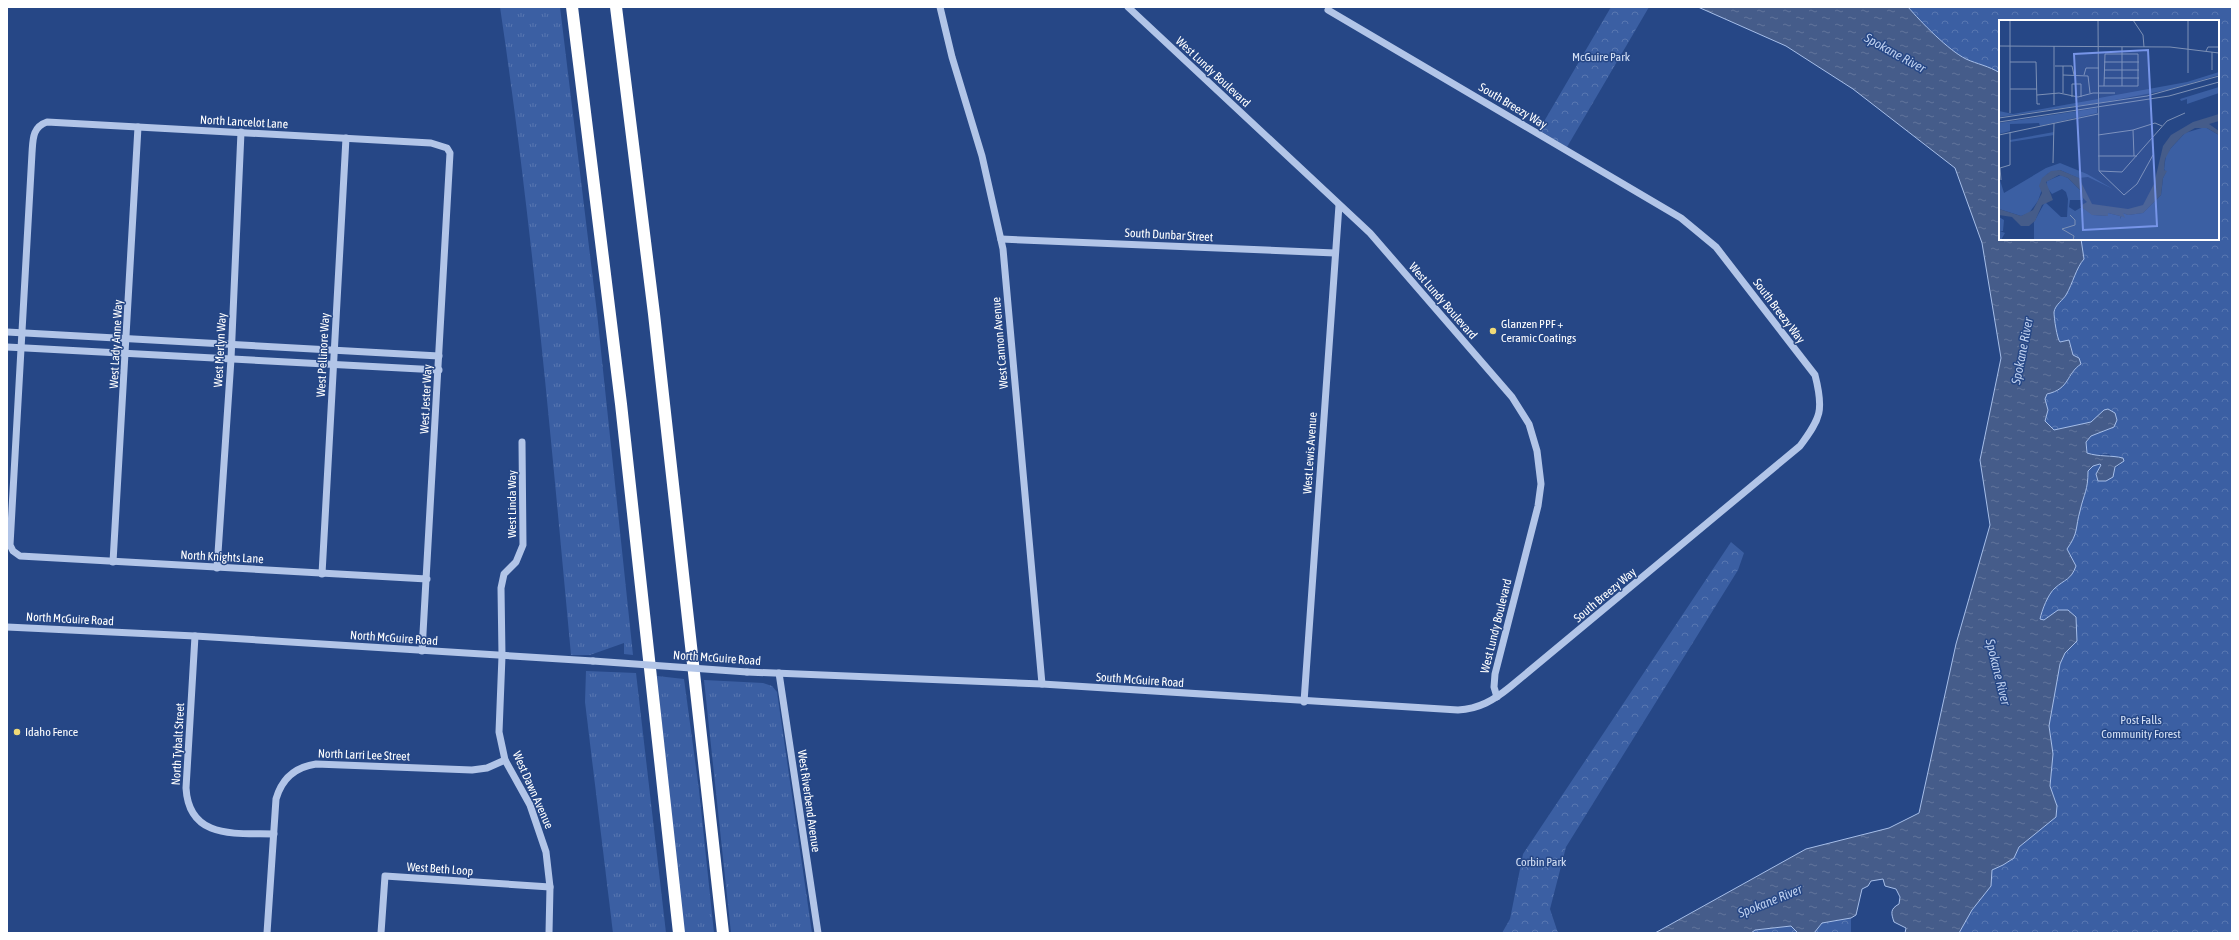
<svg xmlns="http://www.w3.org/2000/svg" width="2239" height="940" font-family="'Asap Condensed',sans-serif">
	<defs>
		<pattern id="grass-tufts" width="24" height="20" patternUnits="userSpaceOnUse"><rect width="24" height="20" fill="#3b5fa3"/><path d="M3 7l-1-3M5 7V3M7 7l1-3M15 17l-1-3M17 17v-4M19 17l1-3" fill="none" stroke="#5877b1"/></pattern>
		<pattern id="park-crowns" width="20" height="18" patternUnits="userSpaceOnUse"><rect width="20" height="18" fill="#3b5fa3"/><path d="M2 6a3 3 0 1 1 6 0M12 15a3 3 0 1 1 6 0" fill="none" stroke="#5877b1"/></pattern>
		<pattern id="water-ripples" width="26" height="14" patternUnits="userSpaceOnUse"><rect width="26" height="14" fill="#455c8a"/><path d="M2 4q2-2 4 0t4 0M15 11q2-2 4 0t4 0" fill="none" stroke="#61749c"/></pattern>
	</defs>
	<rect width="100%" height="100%" fill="#264786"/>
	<g fill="url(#grass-tufts)">
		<path d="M500,7h60l37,306 36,342 -9,-1v-11l-34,12h-19c-20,-216 -39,-433 -71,-648z"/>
		<polygon points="586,671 636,673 666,933 613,933 585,702"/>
		<polygon points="657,676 684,679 699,790 714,933 684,933"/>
		<polygon points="704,680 763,683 772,686 777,692 812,933 731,933"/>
	</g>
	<g fill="url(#park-crowns)">
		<polygon points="1611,7 1649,7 1567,147 1539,130"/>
		<path d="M1908,7h324v926h-273l13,-23 19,-24v-16l12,-5 11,-7 5,-11 37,-31 1,-10 -7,-20 3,-32 -4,-28 11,-62 5,-11 12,-13 -37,-21c2,-9 8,-25 15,-31 10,-9 16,-8 21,-22l-9,-17c12,-17 8,-21 13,-38 4,-17 8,-21 8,-40l5,-5 8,-1 -5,9 3,7 22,-17 -12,-10 -14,1 -8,-2 -1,-11 5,-6 23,-9 3,-7 -2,-7 -24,9 -37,8 -9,-9 3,-11 -3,-11c2,-5 6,-7 11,-10 23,-15 21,-24 13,-49l-9,2c-3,-3 -6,-24 -6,-30 1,-7 9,-12 12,-17 7,-12 10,-27 18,-36l-3,-20h137v-218h-218v52c-11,-7 -23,-9 -34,-14 -18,-9 -45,-37 -58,-52z"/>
		<polygon points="1731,542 1744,553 1738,570 1566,847 1550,909 1558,933 1502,933 1510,919 1523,854"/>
		<polygon points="1851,918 1851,933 1814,933 1822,923"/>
		<polygon points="1791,926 1798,933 1751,933 1755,930"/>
	</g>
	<path fill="url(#water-ripples)" stroke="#a6bee9" d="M1698,7h210c13,15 40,43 58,52 11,5 23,7 34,14v166h81l3,20c-8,9 -11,24 -18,36 -3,5 -11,10 -12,17 0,6 3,27 6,30l9,-2 4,15 6,3 2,6c-15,10 -11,25 -34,30l-2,5 3,11 -3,11 9,9 37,-8 13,-12 4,-1 7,4 2,7 -3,7 -23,9 -5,6 1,11c12,4 24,2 36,5l1,3 -9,6 -2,10 -7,4h-8l-2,-7 5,-9 -1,-1 -7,2 -5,5c0,20 -4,22 -8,40 -5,17 -1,21 -13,38l9,17c-5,14 -11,13 -21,22 -7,6 -13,22 -15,31l4,1 14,-10h10l8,7 1,24 -12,12 -5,11 -11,62 4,28 -3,32 7,20 -1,11 -37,30 -5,11 -11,7 -11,5 -1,16 -19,24 -13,23h-54l1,-5 -12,-6c-3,-9 -4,-13 5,-18l1,-7 -4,-8 -11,-3 -2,-7 -12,2 -3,5 -6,3 -6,26 -5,3 -29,5 -8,10h-16l-7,-7 -36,4 -4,3h-96l151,-84 83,-21 30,-15 37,-169 34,-119 -10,-65 21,-102 -19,-115 -27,-75 -102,-79 -67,-43z"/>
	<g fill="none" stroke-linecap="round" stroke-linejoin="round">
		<g stroke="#b2c5e8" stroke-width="7">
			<polyline points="940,7 952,57 982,156 1003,249 1042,684"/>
			<polyline points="1128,7 1370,233 1512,397 1529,424 1537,451 1541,484 1538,506 1495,674 1494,687 1497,697"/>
			<polyline points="1001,239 1335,253"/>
			<polyline points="7,332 439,356"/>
			<polyline points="7,347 439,370"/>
			<polyline points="522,442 523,545 516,562 504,574 501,588 502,656 499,732 505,760 530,805 546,852 550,887 549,933"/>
			<polyline points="113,562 138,127"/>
			<polyline points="217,568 231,359 241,132"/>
			<polyline points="322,574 346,138"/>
			<polyline points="7,627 195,636 593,661"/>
			<path d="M195,636l-9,152c3,52 50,45 88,46"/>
			<path d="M422,651l28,-498 -3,-5 -16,-5 -384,-21c-15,5 -14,18 -15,31l-22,392 3,6 7,5 407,23"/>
			<path d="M747,672l295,12 416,26c21,-1 36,-10 52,-23l290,-241c21,-28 24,-36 15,-71l-99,-128 -35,-29 -353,-208"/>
			<polyline points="779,673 818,933"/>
			<polyline points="1304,702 1339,205"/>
			<path d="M267,933l9,-134c6,-21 19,-32 40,-35l156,6 15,-2 18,-8"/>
			<polyline points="381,933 385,876 550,887"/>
		</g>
		<g stroke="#fff" stroke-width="12">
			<polyline points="572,7 621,404 679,933"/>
			<polyline points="616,7 654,314 723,933"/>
		</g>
		<polyline stroke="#b2c5e8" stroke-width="7" points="593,661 747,672"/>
	</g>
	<g fill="#f1da77" stroke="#264786" stroke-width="1.5">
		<circle cx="1493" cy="331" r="4"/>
		<circle cx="17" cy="732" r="4"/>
	</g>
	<g text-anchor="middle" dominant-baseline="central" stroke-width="3" stroke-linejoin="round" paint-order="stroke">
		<g font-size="12" fill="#d5e1f6" stroke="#264786">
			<text x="1601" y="57">McGuire Park</text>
			<text x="2141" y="720">Post Falls<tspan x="2141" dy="14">Community Forest</tspan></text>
			<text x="1541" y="862">Corbin Park</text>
		</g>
		<g font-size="12" fill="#fff" stroke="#264786">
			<text transform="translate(1213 72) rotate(43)">West Lundy Boulevard</text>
			<text transform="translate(1513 106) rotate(31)">South Breezy Way</text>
			<text transform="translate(244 122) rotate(3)">North Lancelot Lane</text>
			<text transform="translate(1169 235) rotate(3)">South Dunbar Street</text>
			<text transform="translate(1443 301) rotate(49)">West Lundy Boulevard</text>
			<text transform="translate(1779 311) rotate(53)">South Breezy Way</text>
			<text transform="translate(1000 343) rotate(-95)">West Cannon Avenue</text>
			<text transform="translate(116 344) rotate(-87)">West Lady Anne Way</text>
			<text transform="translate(220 350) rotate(-87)">West Merlyn Way</text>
			<text transform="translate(323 355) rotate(-87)">West Pellinore Way</text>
			<text transform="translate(426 399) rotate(-87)">West Jester Way</text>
			<text transform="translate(1310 453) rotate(-86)">West Lewis Avenue</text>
			<text transform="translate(512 504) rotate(-90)">West Linda Way</text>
			<text transform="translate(222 557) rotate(3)">North Knights Lane</text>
			<text transform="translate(1605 595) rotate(-40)">South Breezy Way</text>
			<text transform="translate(70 619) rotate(3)">North McGuire Road</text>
			<text transform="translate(1496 626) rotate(-76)">West Lundy Boulevard</text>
			<text transform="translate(394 638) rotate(4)">North McGuire Road</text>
			<text transform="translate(717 658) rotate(4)">North McGuire Road</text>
			<text transform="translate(1140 680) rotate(4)">South McGuire Road</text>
			<text transform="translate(178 744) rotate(-87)">North Tybalt Street</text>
			<text transform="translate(364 755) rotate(2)">North Larri Lee Street</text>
			<text transform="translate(533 790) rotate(66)">West Dawn Avenue</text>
			<text transform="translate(809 801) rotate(82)">West Riverbend Avenue</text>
			<text transform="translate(440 869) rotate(4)">West Beth Loop</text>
		</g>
		<g font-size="12" fill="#fff" stroke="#264786" text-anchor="start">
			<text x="1501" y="324">Glanzen PPF +<tspan x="1501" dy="14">Ceramic Coatings</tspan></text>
			<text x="25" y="732">Idaho Fence</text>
		</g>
		<g font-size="13" font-style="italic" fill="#bdcfef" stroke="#264786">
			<text transform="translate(1895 53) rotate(29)">Spokane River</text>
			<text transform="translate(2022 351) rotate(-79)">Spokane River</text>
			<text transform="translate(1998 672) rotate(76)">Spokane River</text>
			<text transform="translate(1770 901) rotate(-22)">Spokane River</text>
		</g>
	</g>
	<g transform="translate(1999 20)">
		<rect width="220" height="220" fill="#264786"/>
		<path d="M220,52v3l-51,15 -69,13v-5l88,-16zM99,79v4l-99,14v-6l14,3zM98,88v5l-57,13 -1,-3 -29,1v7l-11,3v-11zM55,112v3l-44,7v-2z" fill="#3b5fa3"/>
		<path d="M0,197l5,3 -1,11h-3l5,2 -4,7h-2z" fill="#3b5fa3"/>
		<path d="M220,67v6l-32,11v-5l-6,2 -1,-2zM206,107l14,8v105h-185v-18l11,-20 16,15h6l1,-18 -2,-7 -4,-3 -10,5 -6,-8 1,-5 14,-6 7,3 14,14 1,8h-13l-1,7 6,4 7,-4 11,8 15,1v-3l12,3v3l3,-6 5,2 15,-2 18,-18 2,-17 3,-6 -2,-3 2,-14 5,-7 14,-15zM61,143l27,11 26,15 -25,-12 -10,1 -18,-8 -13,4 -9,27 -9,12 -8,3 -22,-7v-32l5,16 42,-25z" fill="#3b5fa3"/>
		<path d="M220,94v7l-10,3 10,7v4l-12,-7h-12l-12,7 -12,13 -6,11 -1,11 3,1 -4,7 -2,17 -18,18 -15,2 -5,-2 2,5 -4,-2 -1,3v-3l-12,-3v3l-16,-1 -12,-9 7,-4 -5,-5v-5l-14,-14 -9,-3 -13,7 7,18 -11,5 -7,16 -6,5h-8l-9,-9 -13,-2v-6l22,7 12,-6 9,-17 -3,-7 3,-8 9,-7 9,-1 19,8 13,26 36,5 15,-4 11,-21 9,-38 8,-11 22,-13z" fill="#455c8a"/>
		<path fill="none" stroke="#7d91b6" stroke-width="1" d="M11,0v93M99,0l1,151M134,0l10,15 1,12M189,0v53M0,26l171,1 49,6M207,31l2,-4h11M11,42h26l1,42h3M105,42h35M56,46h17l2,9M105,50h35M213,50v-18M64,55l25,1 2,17M85,55l2,-7h13M105,58h35M100,66h39v-32h-33l-1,32M123,66v-39M11,69h27M64,73v-27M38,75l22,-2 19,4 15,-4h22M73,77v-13h9v13M55,85v-59M0,98l148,-22 72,-20M0,102l170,-26 50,-14M134,110l1,26M0,115l99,-21M99,115l35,-5 22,-7 7,3M99,136h39M54,143l1,-40M100,151l23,1 45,-51 18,-8M100,151l25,24 13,-11 16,-29M2,160l-1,-12 10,-3v-33M71,195l5,5v5l-13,4 12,7 -1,4"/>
		<path fill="#7795e8" fill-opacity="0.15" stroke="#7795e8" stroke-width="2" d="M149,30l9,176 -74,4 -9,-176z"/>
		<rect width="220" height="220" fill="none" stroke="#fff" stroke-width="2"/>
	</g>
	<rect width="2239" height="940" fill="none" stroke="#ffffff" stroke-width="16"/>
</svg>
